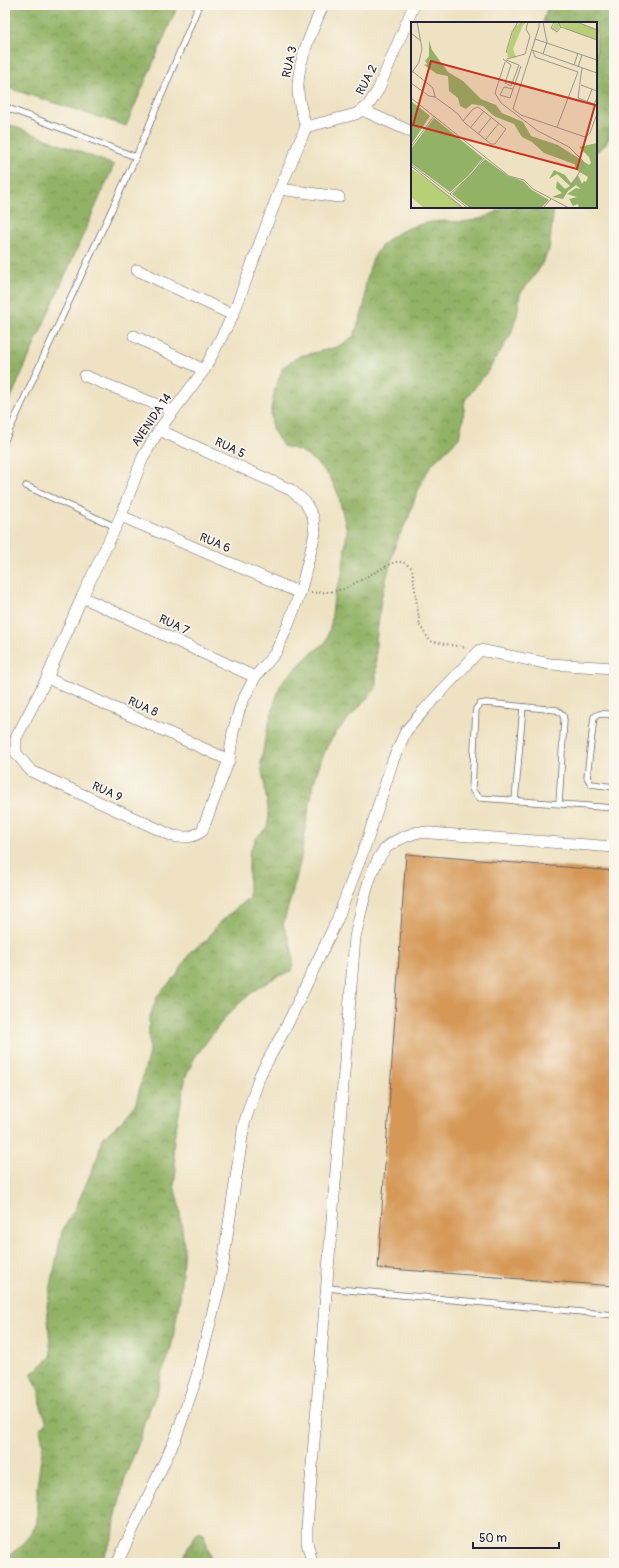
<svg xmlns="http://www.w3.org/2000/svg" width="619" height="1568" font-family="Pangolin,sans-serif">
	<defs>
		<pattern id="forest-crowns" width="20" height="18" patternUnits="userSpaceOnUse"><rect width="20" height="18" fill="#92b266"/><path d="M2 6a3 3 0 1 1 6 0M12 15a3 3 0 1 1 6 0" fill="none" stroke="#779055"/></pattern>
	</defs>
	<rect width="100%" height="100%" fill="#fbf7ec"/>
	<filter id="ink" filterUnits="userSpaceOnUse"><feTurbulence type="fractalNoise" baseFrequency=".025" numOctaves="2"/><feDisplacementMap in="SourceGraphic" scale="8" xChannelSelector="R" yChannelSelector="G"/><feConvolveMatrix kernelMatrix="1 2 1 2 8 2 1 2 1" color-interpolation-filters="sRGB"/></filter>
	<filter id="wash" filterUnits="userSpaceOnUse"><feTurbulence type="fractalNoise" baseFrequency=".012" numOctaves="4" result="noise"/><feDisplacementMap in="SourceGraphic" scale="16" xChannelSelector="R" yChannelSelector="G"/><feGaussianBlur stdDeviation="0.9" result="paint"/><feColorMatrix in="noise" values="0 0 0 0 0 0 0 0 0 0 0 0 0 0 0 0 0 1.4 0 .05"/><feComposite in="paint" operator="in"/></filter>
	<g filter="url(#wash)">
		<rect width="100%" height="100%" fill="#eee2c2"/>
		<g fill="url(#forest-crowns)" stroke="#5a6a50">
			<polygon points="5,5 178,5 126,126 5,87"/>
			<polygon points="548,5 614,5 614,127 606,144 596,152 596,23 543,23"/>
			<polygon points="5,123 114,165 5,411"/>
			<path d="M504,207h50l-5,43 -11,21 -18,23 -3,21 -6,19 -23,37 -23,29 -2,19 -4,19 -27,26 -9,15 -8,19 -6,18 -13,26 -15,57 -5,43v46c-14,18 -39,39 -49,59 -16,31 -19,70 -25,104 -4,25 -12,49 -19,74 7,17 12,27 9,46l-16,6 -17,10 -16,13 -16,15 -32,42 -9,19 -11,57 -2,17 3,19 -2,17 5,19 5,41 -4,51 -7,41 -4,18 -7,16 -4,18 -14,32 -4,18 -14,34 -11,45 -2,18 -12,26h-96v-5l18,-13 14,-22v-36l6,-43 -3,-15 7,-7 -6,-15 -1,-16 -9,-17 20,-17 -4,-51 15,-75 14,-24 22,-51 4,-18 19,-16 15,-19 13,-51v-33l9,-24 19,-20 14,-24 16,-11 10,-15 32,-28v-44l8,-16 10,-10 2,-11 -8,-53 4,-24 10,-38 6,-18 26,-26 19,-15 5,-18 3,-27 8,-22 5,-44 -9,-37 -8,-17 -13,-14 -16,-12 -18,-5 -11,-17 -1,-20 4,-20 8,-22 17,-11 37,-9 17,-11c4,-12 9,-24 11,-35 0,-4 0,-9 0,-13 1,-7 3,-14 5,-21 10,-32 41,-44 73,-46 6,0 12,1 18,1 15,-1 31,-6 43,-15z"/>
			<polygon points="199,1531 204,1534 212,1563 180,1563 193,1539"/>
		</g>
		<g id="blocks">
			<polygon fill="#d59857" points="406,854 614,871 614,1286 378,1268"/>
		</g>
	</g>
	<g filter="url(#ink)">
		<use href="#blocks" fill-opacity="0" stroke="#69656a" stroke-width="1"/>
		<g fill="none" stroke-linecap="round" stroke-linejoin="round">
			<g stroke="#69656a" stroke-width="7">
				<g id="service">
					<polyline points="5,107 136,157"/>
					<polyline points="5,440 136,157 199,5"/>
					<polyline points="26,486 116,527"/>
					<path d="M614,715c-6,-1 -15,-3 -20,2l-7,60 4,7 23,3"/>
					<polyline points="515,801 523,707"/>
					<polyline points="559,804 564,720 563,715 557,710 486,703 480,704 476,709 472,789 475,794 480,798 614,808"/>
					<polyline points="327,1288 614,1315"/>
				</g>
			</g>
			<g stroke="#69656a" stroke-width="12">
				<g id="minor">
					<polyline points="362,110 412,132"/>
					<polyline points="306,127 356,114 368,106 378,90 414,5"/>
					<path d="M306,127c-3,-12 -8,-24 -8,-37 -1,-29 14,-58 25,-85"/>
					<polyline points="280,189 339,197"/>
					<polyline points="137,270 233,315"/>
					<polyline points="134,336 204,370"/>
					<polyline points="85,376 173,411"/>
					<path d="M159,430l132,60 14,12 8,15 2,16 -5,21 -10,39 -12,32 -12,27 -21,25 -14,27 -8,28 -4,28 -27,71c-10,7 -17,7 -29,5l-142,-65 -15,-18v-15l31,-60 35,-81 39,-81 22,-59 16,-27 45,-60 29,-55 47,-126 26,-62"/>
					<polyline points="121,516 300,593"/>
					<polyline points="82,597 255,677"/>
					<polyline points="47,678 229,760"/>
					<polyline points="117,1563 176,1437 196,1379 220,1283 244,1124 260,1075 287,1025 337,920 368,838 393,760 406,731 424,710 480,650 550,664 614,668"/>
					<path d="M312,1563l-5,-21v-14l48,-591c6,-25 14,-72 32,-90 9,-8 20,-11 31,-15l196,15"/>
				</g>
			</g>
			<polyline stroke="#69656a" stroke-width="2" stroke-dasharray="1 3" stroke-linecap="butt" points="311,593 329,592 344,589 394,562 403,562 412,568 420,626 430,641 467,648"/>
			<use href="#service" stroke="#fff" stroke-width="5.5"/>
			<use href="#minor" stroke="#fff" stroke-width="11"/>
		</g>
	</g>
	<g text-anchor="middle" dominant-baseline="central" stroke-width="3.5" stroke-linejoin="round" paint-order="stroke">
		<g font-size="12" fill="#22223b" stroke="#fbf7ec">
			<text transform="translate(290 62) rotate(-78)">RUA 3</text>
			<text transform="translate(367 80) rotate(-63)">RUA 2</text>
			<text transform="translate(152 420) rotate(-56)">AVENIDA 14</text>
			<text transform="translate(230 448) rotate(25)">RUA 5</text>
			<text transform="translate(215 543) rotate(23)">RUA 6</text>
			<text transform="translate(174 625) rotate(25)">RUA 7</text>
			<text transform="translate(143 707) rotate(24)">RUA 8</text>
			<text transform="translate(107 792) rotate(24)">RUA 9</text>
		</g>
	</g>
	<g transform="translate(411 22)">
		<rect width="186" height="186" fill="#eee2c2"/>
		<path d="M116,0l-4,3 -10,24 3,8 -8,1 -1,-6 7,-24 6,-5zM144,0h21l21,7v11l-31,-11 -5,-4 -4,6 -5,-2zM0,146l40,29 13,11h-40l-13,-11z" fill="#b8d075"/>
		<path d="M18,18l3,10 16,22 15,9 18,18 15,6 6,8 21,9 8,14 27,9 31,20 2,-2 -2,-6 -10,-10 18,-4v65h-18l-1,-4 -5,2 -4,-7 8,-2 -10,-3 9,-6 5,1 -5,-4 -8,6 -5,8 -11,-2 10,-4 -6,-5 1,-7 8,8 5,-3 -13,-12 -8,5 5,-9 11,5 6,8 7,-8 4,9 2,-3 2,1 2,-5 -10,-6 -4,-7 -30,-11 -12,-11 -10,-5 -8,-13 -20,-8 -11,-10 -11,-2 -6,5 -6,-3 -2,-8 -9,-7 -1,-15 -11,-2 -13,-9 3,-1 -2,-3 4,-5zM0,79l19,15 -19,29zM23,96l49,40 -14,17 -19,17 -39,-29v-14zM74,137l23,17 15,5 9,9 17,10 -8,8h-71l-18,-14z" fill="#92b266"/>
		<path fill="none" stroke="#9c958c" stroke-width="1" d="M128,0v5l-26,82 8,6 64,22 5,-4 7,-19M132,0l4,20 -4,12M143,0l-3,6 6,4 4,-5 -3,-5M166,0l20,8M150,5l36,13M0,11l10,8M124,17l62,21M121,28l65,23M122,29l2,6 43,15 -21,55M95,31l6,-21 6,-10M92,37l8,6 -6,18 6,3 8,-21M96,37l18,-5 5,-18 -4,-7 2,-7M95,38l13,5M94,40l-10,31 6,10 37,28 31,16 14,14v5l-13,22M163,43l4,-12M167,45l4,-12M171,46l-4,30 16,6 3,-6M0,48l22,18 2,9M0,52l8,-12 3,-13 -5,-27M0,61l18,13 6,1M170,63l16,6M102,67l-9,-2 -4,8 10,3 3,-9 8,-23M24,75l18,13 5,4 5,7 2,2 26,21h4l11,-15 -28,-22 -5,2 -10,12M0,76l98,78 15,4 9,9 36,19M176,80l5,-13M60,105l13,-16M67,112l13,-16M75,117l13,-16M0,125l23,-31M0,142l57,44M0,144l52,42M39,172l22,-20 12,-16M132,186l8,-9"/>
		<path fill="#c8321e" fill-opacity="0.15" stroke="#c8321e" stroke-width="2" d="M20,39l164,44 -18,64 -164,-44z"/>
		<rect width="186" height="186" fill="none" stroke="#22223b" stroke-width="2"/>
	</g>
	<rect width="619" height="1568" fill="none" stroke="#fbf7ec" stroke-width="20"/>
	<path d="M473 1542v6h86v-6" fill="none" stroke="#22223b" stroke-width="2"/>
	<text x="479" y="1542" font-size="12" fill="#22223b" stroke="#fbf7ec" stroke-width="3" paint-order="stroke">50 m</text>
</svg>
